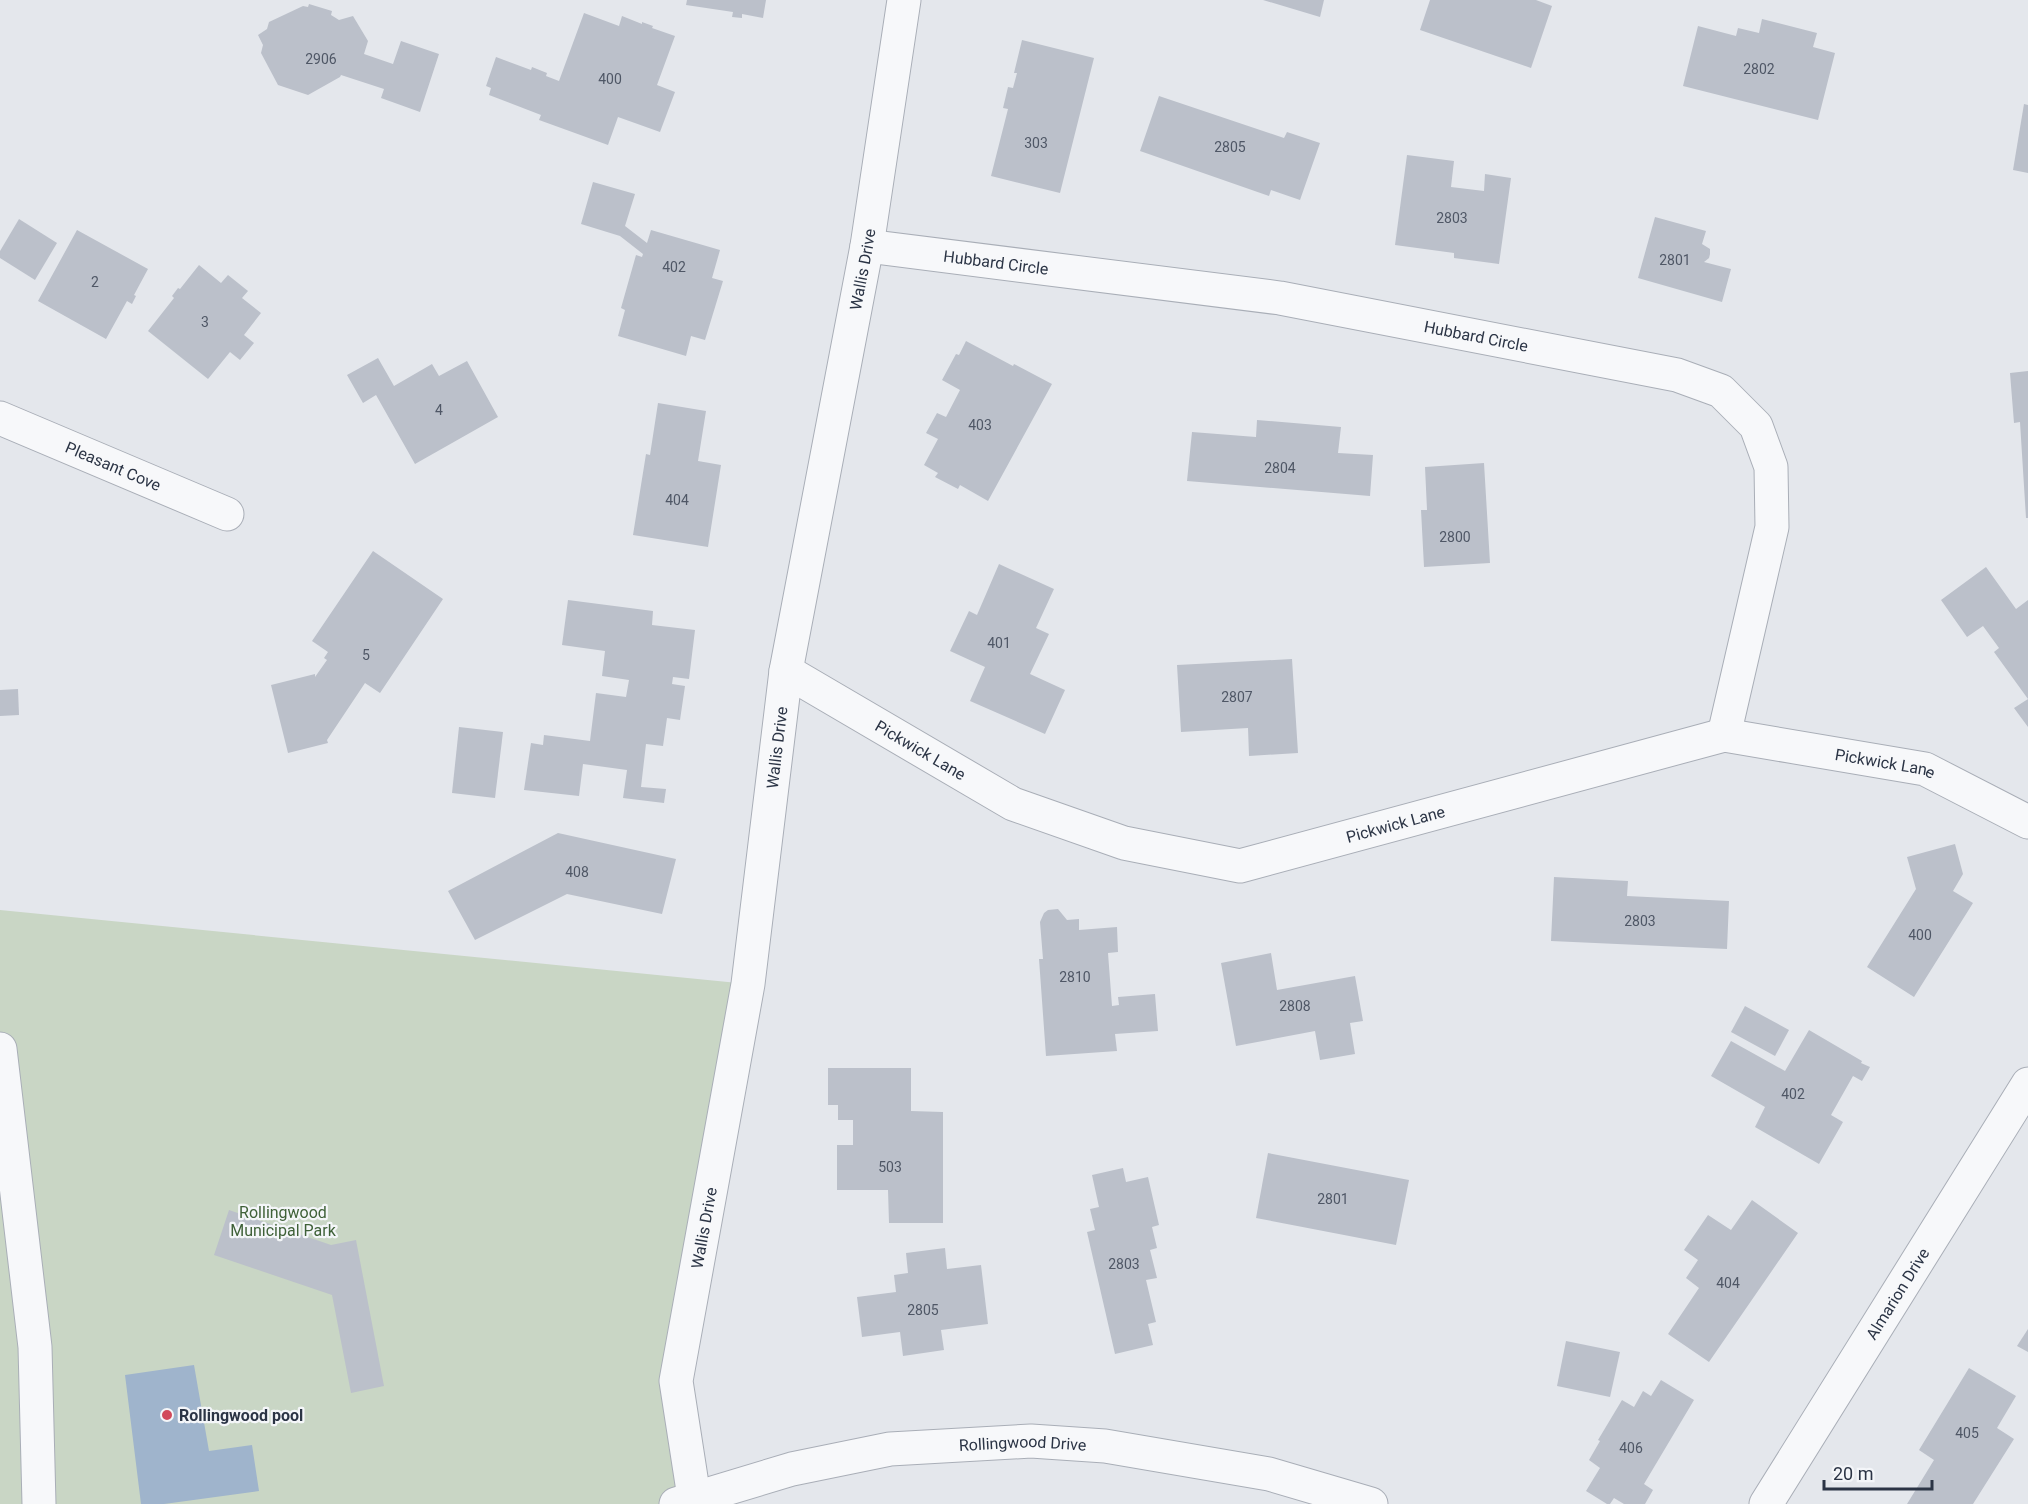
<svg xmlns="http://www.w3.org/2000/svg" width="2028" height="1504" font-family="Roboto,sans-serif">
	<rect width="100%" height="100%" fill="#e4e7ec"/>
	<polygon fill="#c9d6c5" points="0,910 748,984 676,1381 676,1504 0,1504"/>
	<polygon fill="#9fb4cc" points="194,1365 209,1451 252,1445 259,1491 164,1504 141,1504 125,1375"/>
	<g fill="#bbc0ca">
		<polygon points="687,0 766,0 763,18 742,14 742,18 732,17 733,12 686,5"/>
		<polygon points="1263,0 1324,0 1320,17"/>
		<polygon points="1430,0 1536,0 1552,6 1531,68 1420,30"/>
		<polygon points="309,4 332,11 331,15 339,20 353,16 368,41 364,54 393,64 401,41 439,54 420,112 381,98 384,89 341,75 340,77 308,95 278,85 261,53 263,45 258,35 267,29 269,22 303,6 308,7"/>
		<polygon points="584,13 619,26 622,16 642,24 642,22 653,26 652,28 675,36 657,85 675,92 660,132 618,117 608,145 539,120 541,115 489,95 491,88 486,86 496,57 531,70 532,67 547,73 546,76 559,81"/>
		<polygon points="1762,19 1817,33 1813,47 1835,53 1818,120 1683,86 1698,26 1736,36 1738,28 1759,33"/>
		<polygon points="1022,40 1094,58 1060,193 991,176 1008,109 1003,108 1008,87 1013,88 1017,73 1014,73"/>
		<polygon points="1159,96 1284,138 1287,132 1320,143 1300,200 1271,190 1269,196 1140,151"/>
		<polygon points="2024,104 2028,105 2028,173 2013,170"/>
		<polygon points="1407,155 1454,161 1451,187 1484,191 1485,174 1511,178 1499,264 1454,258 1454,253 1395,245"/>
		<polygon points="593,182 635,194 625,226 647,243 651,230 720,250 712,278 723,281 705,340 691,336 686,356 618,336 625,310 621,308 636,255 642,257 643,254 620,236 581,224"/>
		<polygon points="1655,217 1706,231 1702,244 1710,249 1710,254 1709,258 1704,262 1731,269 1722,302 1638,278"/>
		<polygon points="19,219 57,243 35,280 0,258 0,251"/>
		<polygon points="77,230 148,269 134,295 136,296 132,304 127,301 106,339 38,301"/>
		<polygon points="199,265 221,283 228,275 248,291 242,298 261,313 244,335 254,343 240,360 230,352 208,379 148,331 174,298 172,296 178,288 180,289"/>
		<polygon points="966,341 1013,366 1014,364 1052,384 988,501 960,485 958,489 935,477 938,473 924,465 938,439 926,433 937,413 946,417 960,390 942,380 956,354 959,355"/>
		<polygon points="378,358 394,386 432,364 439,376 467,361 498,417 415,464 376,395 363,403 347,375"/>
		<polygon points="2028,371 2028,518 2026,518 2020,422 2014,423 2010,373"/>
		<polygon points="658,403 706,411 698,461 721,465 708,547 633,535 646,454 650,455"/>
		<polygon points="1257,420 1341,427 1338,453 1373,455 1370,496 1187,481 1192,432 1256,437"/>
		<polygon points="1484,463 1490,563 1424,567 1421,510 1427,510 1425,467"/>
		<polygon points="373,551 443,599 380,693 365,683 327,740 328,743 288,753 271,685 315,674 315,677 327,660 324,658 328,652 312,641"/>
		<polygon points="999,564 1054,589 1036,628 1049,634 1030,674 1065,690 1045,734 970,701 985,667 950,651 969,611 977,615"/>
		<polygon points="1986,567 2016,609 2028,600 2028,727 2014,708 2028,699 1994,652 1999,648 1983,626 1967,637 1941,600"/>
		<polygon points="568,600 653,611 652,625 695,630 689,679 673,677 672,684 685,686 680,720 667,718 663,746 646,744 641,787 666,789 664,803 623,798 627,770 583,764 579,796 524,790 531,743 543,745 544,735 590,741 596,693 626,697 629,680 602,676 605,651 562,645"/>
		<polygon points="1292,659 1298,753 1249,756 1248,728 1181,732 1177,665"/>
		<polygon points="18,689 19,715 0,716 0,690"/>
		<polygon points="459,727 503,732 495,798 452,793"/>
		<polygon points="558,833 676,859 662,914 567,894 475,940 448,891"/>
		<polygon points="1955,844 1963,874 1953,891 1973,903 1914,997 1867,967 1916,889 1907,857"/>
		<polygon points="1554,877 1628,881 1627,896 1729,901 1727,949 1551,941"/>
		<polygon points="1058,909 1067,920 1079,919 1079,930 1117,927 1118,952 1108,953 1112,1006 1119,1005 1118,997 1155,994 1158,1031 1115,1034 1117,1051 1046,1056 1039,959 1043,959 1040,922 1044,913 1048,910"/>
		<polygon points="1271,953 1277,990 1355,976 1363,1021 1350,1023 1355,1054 1320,1060 1315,1031 1236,1046 1221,963"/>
		<polygon points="1745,1006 1789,1030 1775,1056 1731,1032"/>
		<polygon points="1809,1030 1862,1061 1861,1063 1870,1067 1862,1081 1853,1076 1831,1115 1843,1122 1819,1164 1755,1127 1765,1107 1711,1076 1731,1041 1785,1071"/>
		<polygon points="828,1068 911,1068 911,1111 943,1112 943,1223 889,1223 888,1190 837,1190 837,1145 853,1145 853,1120 838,1120 838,1105 828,1105"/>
		<polygon points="1268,1153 1409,1180 1396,1245 1256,1218"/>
		<polygon points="1123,1168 1126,1182 1148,1177 1159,1225 1152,1227 1157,1248 1150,1250 1157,1278 1146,1280 1156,1322 1148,1324 1153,1345 1115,1354 1087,1232 1095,1230 1090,1209 1099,1207 1092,1175"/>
		<polygon points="1752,1200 1798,1233 1709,1362 1668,1334 1699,1288 1686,1278 1698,1260 1684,1250 1708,1215 1731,1230"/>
		<polygon points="229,1210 331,1245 356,1240 384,1386 351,1393 332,1295 214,1255"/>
		<polygon points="945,1248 947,1269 981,1265 988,1324 941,1330 944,1350 903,1356 900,1332 862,1337 857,1297 896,1292 894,1275 908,1273 906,1253"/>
		<polygon points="2028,1329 2028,1352 2017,1346"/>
		<polygon points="1566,1341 1620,1352 1610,1397 1557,1386"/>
		<polygon points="1969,1368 2016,1396 1997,1428 2014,1439 1973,1504 1907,1504 1934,1460 1919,1450"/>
		<polygon points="1661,1380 1694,1400 1644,1484 1653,1490 1645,1504 1624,1504 1614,1498 1610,1504 1607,1504 1586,1491 1600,1468 1589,1460 1600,1441 1598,1440 1622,1400 1634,1407 1643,1391 1651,1396"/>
	</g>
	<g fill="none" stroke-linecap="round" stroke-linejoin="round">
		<g stroke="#a9aeb7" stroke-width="35">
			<g id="minor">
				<path id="s1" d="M867,246l413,52 397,77 44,16 35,35 15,41 1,60 -48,208"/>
				<path id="s2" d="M0,418l227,96"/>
				<path id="s3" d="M786,671l227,133 111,39 116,23 484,-131 201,34 103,53"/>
				<polyline points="0,1049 35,1347 39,1504"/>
				<path id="s4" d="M694,1497l-18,-116 72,-397 38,-313 81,-425 37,-246"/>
				<path id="s5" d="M676,1504l116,-35 98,-20 141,-8 74,5 164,28 102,30"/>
				<path id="s6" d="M1766,1504l262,-420"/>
			</g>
		</g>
		<use href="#minor" stroke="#f7f8fa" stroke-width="33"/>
	</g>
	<circle fill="#d1495b" stroke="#f4f6f9" stroke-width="2" cx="167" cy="1415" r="6"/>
	<g text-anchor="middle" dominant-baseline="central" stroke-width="4.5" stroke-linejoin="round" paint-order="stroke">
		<g font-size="14" fill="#4f5766">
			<text x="321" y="59">2906</text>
			<text x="1759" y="69">2802</text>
			<text x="610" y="79">400</text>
			<text x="1036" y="143">303</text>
			<text x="1230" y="147">2805</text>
			<text x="1452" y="218">2803</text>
			<text x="1675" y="260">2801</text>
			<text x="674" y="267">402</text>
			<text x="95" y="282">2</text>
			<text x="205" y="322">3</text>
			<text x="439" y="410">4</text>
			<text x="980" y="425">403</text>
			<text x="1280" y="468">2804</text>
			<text x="677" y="500">404</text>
			<text x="1455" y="537">2800</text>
			<text x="999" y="643">401</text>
			<text x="366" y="655">5</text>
			<text x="1237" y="697">2807</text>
			<text x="577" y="872">408</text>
			<text x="1640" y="921">2803</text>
			<text x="1920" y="935">400</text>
			<text x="1075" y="977">2810</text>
			<text x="1295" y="1006">2808</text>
			<text x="1793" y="1094">402</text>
			<text x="890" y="1167">503</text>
			<text x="1333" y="1199">2801</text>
			<text x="1124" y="1264">2803</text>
			<text x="1728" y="1283">404</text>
			<text x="923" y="1310">2805</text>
			<text x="1967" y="1433">405</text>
			<text x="1631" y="1448">406</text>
		</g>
		<g font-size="16" fill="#2b3445" stroke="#f4f6f9">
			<text stroke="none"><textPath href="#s1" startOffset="130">Hubbard Circle</textPath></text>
			<text stroke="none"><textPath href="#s4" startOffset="1245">Wallis Drive</textPath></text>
			<text stroke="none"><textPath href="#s1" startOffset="616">Hubbard Circle</textPath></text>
			<text stroke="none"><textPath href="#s2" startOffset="123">Pleasant Cove</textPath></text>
			<text stroke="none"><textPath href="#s4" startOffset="759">Wallis Drive</textPath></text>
			<text stroke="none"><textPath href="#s3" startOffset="156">Pickwick Lane</textPath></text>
			<text stroke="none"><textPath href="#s3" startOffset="1164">Pickwick Lane</textPath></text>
			<text stroke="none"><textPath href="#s3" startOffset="660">Pickwick Lane</textPath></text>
			<text stroke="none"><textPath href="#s4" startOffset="273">Wallis Drive</textPath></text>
			<text stroke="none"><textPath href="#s6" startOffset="248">Almarion Drive</textPath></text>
			<text stroke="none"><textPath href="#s5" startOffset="354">Rollingwood Drive</textPath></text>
		</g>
		<g font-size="16" fill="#3f6138" stroke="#f4f6f9">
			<text x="283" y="1212">Rollingwood<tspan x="283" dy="18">Municipal Park</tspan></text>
		</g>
		<g font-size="16" font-weight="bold" fill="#2b3445" stroke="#f4f6f9" text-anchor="start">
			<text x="179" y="1415">Rollingwood pool</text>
		</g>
	</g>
	<path d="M1824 1480v9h108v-9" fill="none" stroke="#2b3445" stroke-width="3"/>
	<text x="1833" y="1480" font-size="18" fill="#2b3445" stroke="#f4f6f9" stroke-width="4.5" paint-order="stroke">20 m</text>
</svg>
